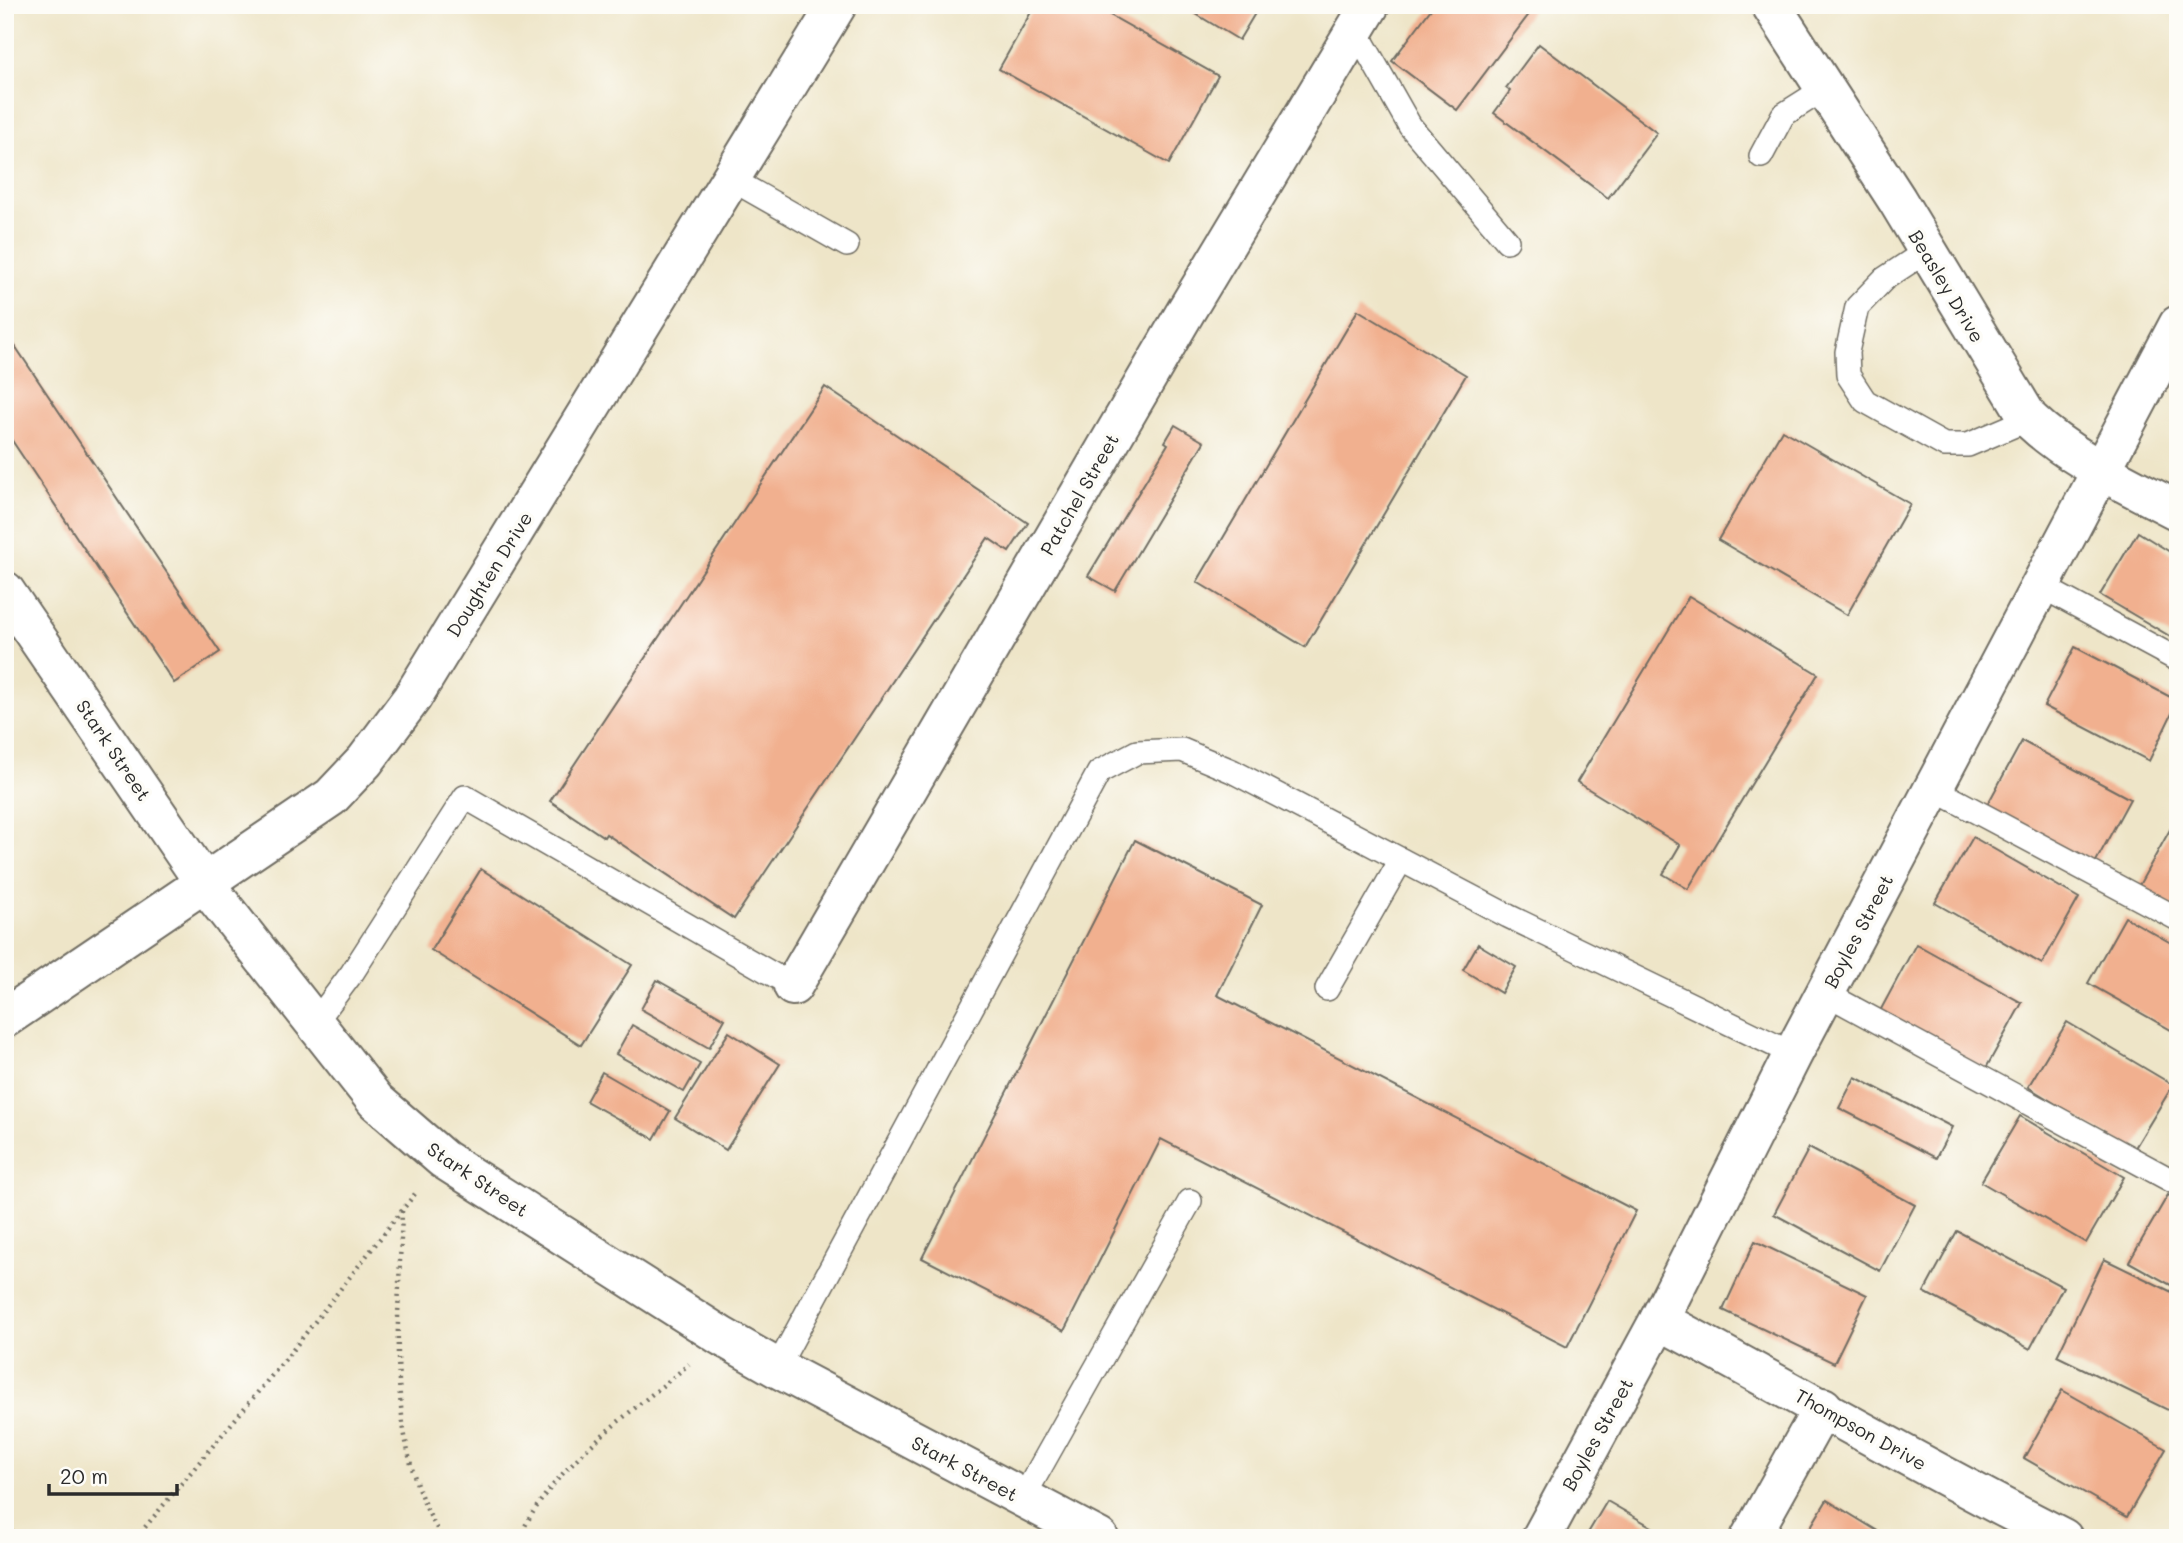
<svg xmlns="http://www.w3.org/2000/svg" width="2183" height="1543" font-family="Mali,sans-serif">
	<rect width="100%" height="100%" fill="#fdfcf7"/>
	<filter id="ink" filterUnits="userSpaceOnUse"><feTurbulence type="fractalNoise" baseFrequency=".0143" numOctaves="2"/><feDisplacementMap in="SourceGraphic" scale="14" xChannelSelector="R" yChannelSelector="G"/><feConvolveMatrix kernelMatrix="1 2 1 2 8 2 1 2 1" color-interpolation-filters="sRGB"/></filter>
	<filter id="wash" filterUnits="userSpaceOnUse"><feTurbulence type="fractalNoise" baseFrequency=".00686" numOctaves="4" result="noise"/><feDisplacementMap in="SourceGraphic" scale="28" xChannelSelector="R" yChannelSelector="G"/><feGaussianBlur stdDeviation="1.57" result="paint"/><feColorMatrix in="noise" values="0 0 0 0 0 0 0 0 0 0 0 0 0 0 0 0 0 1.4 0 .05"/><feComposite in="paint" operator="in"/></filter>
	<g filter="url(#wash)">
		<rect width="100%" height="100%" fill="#eee5c8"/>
		<g id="blocks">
			<g fill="#f1b08f">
				<polygon points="1035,5 1092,5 1218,76 1169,164 999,69"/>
				<polygon points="1181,5 1260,5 1239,40"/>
				<polygon points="1434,5 1536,5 1457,110 1392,61"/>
				<polygon points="1539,44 1657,133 1608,198 1494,113 1510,91 1506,88"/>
				<polygon points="1358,310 1466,375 1305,647 1197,582"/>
				<polygon points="5,331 220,652 174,683 5,430"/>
				<polygon points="825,387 1028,523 1009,552 988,538 734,919 606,834 604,837 550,801"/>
				<polygon points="1175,425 1204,442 1115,591 1088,576 1168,444 1165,442"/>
				<polygon points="1782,430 1910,504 1847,615 1718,540"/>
				<polygon points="2138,532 2178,557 2178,641 2100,595"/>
				<polygon points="1689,596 1818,674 1688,889 1663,874 1680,845 1577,782"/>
				<polygon points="2075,647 2178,701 2149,761 2044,706"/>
				<polygon points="2022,741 2130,799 2093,867 1985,809"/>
				<polygon points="2172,826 2178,829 2178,909 2138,887"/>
				<polygon points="1973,837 2079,898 2042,964 1935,903"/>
				<polygon points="1135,840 1262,905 1217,995 1636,1211 1567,1347 1161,1139 1064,1331 922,1258"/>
				<polygon points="481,869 632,965 581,1045 431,950"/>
				<polygon points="2125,917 2178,947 2178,1034 2088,983"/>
				<polygon points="1478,944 1516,967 1501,993 1463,970"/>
				<polygon points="1916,944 2022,1003 1985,1070 1880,1011"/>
				<polygon points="657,980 725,1019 709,1048 641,1009"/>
				<polygon points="2067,1022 2173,1085 2133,1151 2028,1087"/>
				<polygon points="632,1025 700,1064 684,1092 616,1054"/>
				<polygon points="729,1032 780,1064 726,1150 675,1118"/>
				<polygon points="602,1072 670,1111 654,1139 586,1101"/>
				<polygon points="1855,1077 1952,1127 1936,1158 1839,1108"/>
				<polygon points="2020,1116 2124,1177 2086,1243 1981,1182"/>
				<polygon points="1809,1148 1915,1205 1880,1271 1774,1214"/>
				<polygon points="2168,1195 2178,1201 2178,1289 2129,1262"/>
				<polygon points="1957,1231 2063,1287 2030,1349 1924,1292"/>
				<polygon points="1755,1241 1867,1295 1834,1363 1723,1310"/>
				<polygon points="2104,1259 2178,1295 2178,1415 2057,1356"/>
				<polygon points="2062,1390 2166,1449 2127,1517 2024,1458"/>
				<polygon points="1827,1500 1889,1538 1804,1538"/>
				<polygon points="1607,1501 1671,1538 1585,1538"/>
			</g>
		</g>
	</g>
	<g filter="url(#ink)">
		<use href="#blocks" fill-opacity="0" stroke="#6f6c62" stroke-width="2"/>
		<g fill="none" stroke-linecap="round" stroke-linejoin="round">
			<g stroke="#6f6c62" stroke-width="26">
				<g id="service">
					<polyline points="1356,31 1410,126 1507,241"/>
					<polyline points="1761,156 1783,115 1824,89"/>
					<polyline points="731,179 847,245"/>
					<polyline points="1925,252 1884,279 1857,307 1847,352 1848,375 1865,401 1944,445 1968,445 2029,419"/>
					<polyline points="2039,585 2178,660"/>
					<polyline points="1932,788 2178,919"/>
					<polyline points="1327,989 1401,860"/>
					<polyline points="1825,993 2178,1184"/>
					<polyline points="314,1024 352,973 465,797 793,986"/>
					<polyline points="777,1368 1099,772 1137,752 1182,750 1232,771 1508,916 1793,1054"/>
					<polyline points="1023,1498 1190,1201"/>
				</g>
			</g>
			<g stroke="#6f6c62" stroke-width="42">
				<g id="minor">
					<path d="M1771,5l126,195 132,219c42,40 98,65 149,92"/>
					<polyline points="5,591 205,884 376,1101 443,1159 721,1336 777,1368 1099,1538"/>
					<polyline points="793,986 1186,311 1370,5"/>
					<polyline points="5,1018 331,797 365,761 412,698 837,5"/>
					<path d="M1659,1320c135,72 267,149 404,218"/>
					<polyline points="1541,1538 1659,1320 1793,1054 2178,325"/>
					<polyline points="1750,1538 1823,1407"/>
				</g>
			</g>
			<g stroke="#6f6c62" stroke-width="4.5" stroke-dasharray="2 5" stroke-linecap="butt">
				<path d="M402,1211c-3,102 -19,238 41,327"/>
				<polyline points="5,1531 91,1538"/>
				<polyline points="136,1538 288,1356 418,1190"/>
				<path d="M519,1538c35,-75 109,-122 170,-174"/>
			</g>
			<use href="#service" stroke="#fff" stroke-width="23"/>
			<use href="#minor" stroke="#fff" stroke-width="38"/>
		</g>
	</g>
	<g text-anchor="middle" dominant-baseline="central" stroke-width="7" stroke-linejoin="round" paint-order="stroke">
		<g font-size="19" fill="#2b2b2b" stroke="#fdfcf7">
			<text transform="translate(1947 286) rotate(59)">Beasley Drive</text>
			<text transform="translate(1079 494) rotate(-60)">Patchel Street</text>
			<text transform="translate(489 574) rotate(-58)">Doughten Drive</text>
			<text transform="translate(114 750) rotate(56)">Stark Street</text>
			<text transform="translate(1858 931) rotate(-62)">Boyles Street</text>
			<text transform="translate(478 1179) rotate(34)">Stark Street</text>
			<text transform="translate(1861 1429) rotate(29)">Thompson Drive</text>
			<text transform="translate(1597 1434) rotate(-61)">Boyles Street</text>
			<text transform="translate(965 1468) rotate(28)">Stark Street</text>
		</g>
	</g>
	<rect width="2183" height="1543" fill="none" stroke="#fdfcf7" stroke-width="28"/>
	<path d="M49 1484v10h128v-10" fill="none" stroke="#2b2b2b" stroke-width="3.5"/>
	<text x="60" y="1484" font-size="21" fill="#2b2b2b" stroke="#fdfcf7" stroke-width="5" paint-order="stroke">20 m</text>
</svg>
